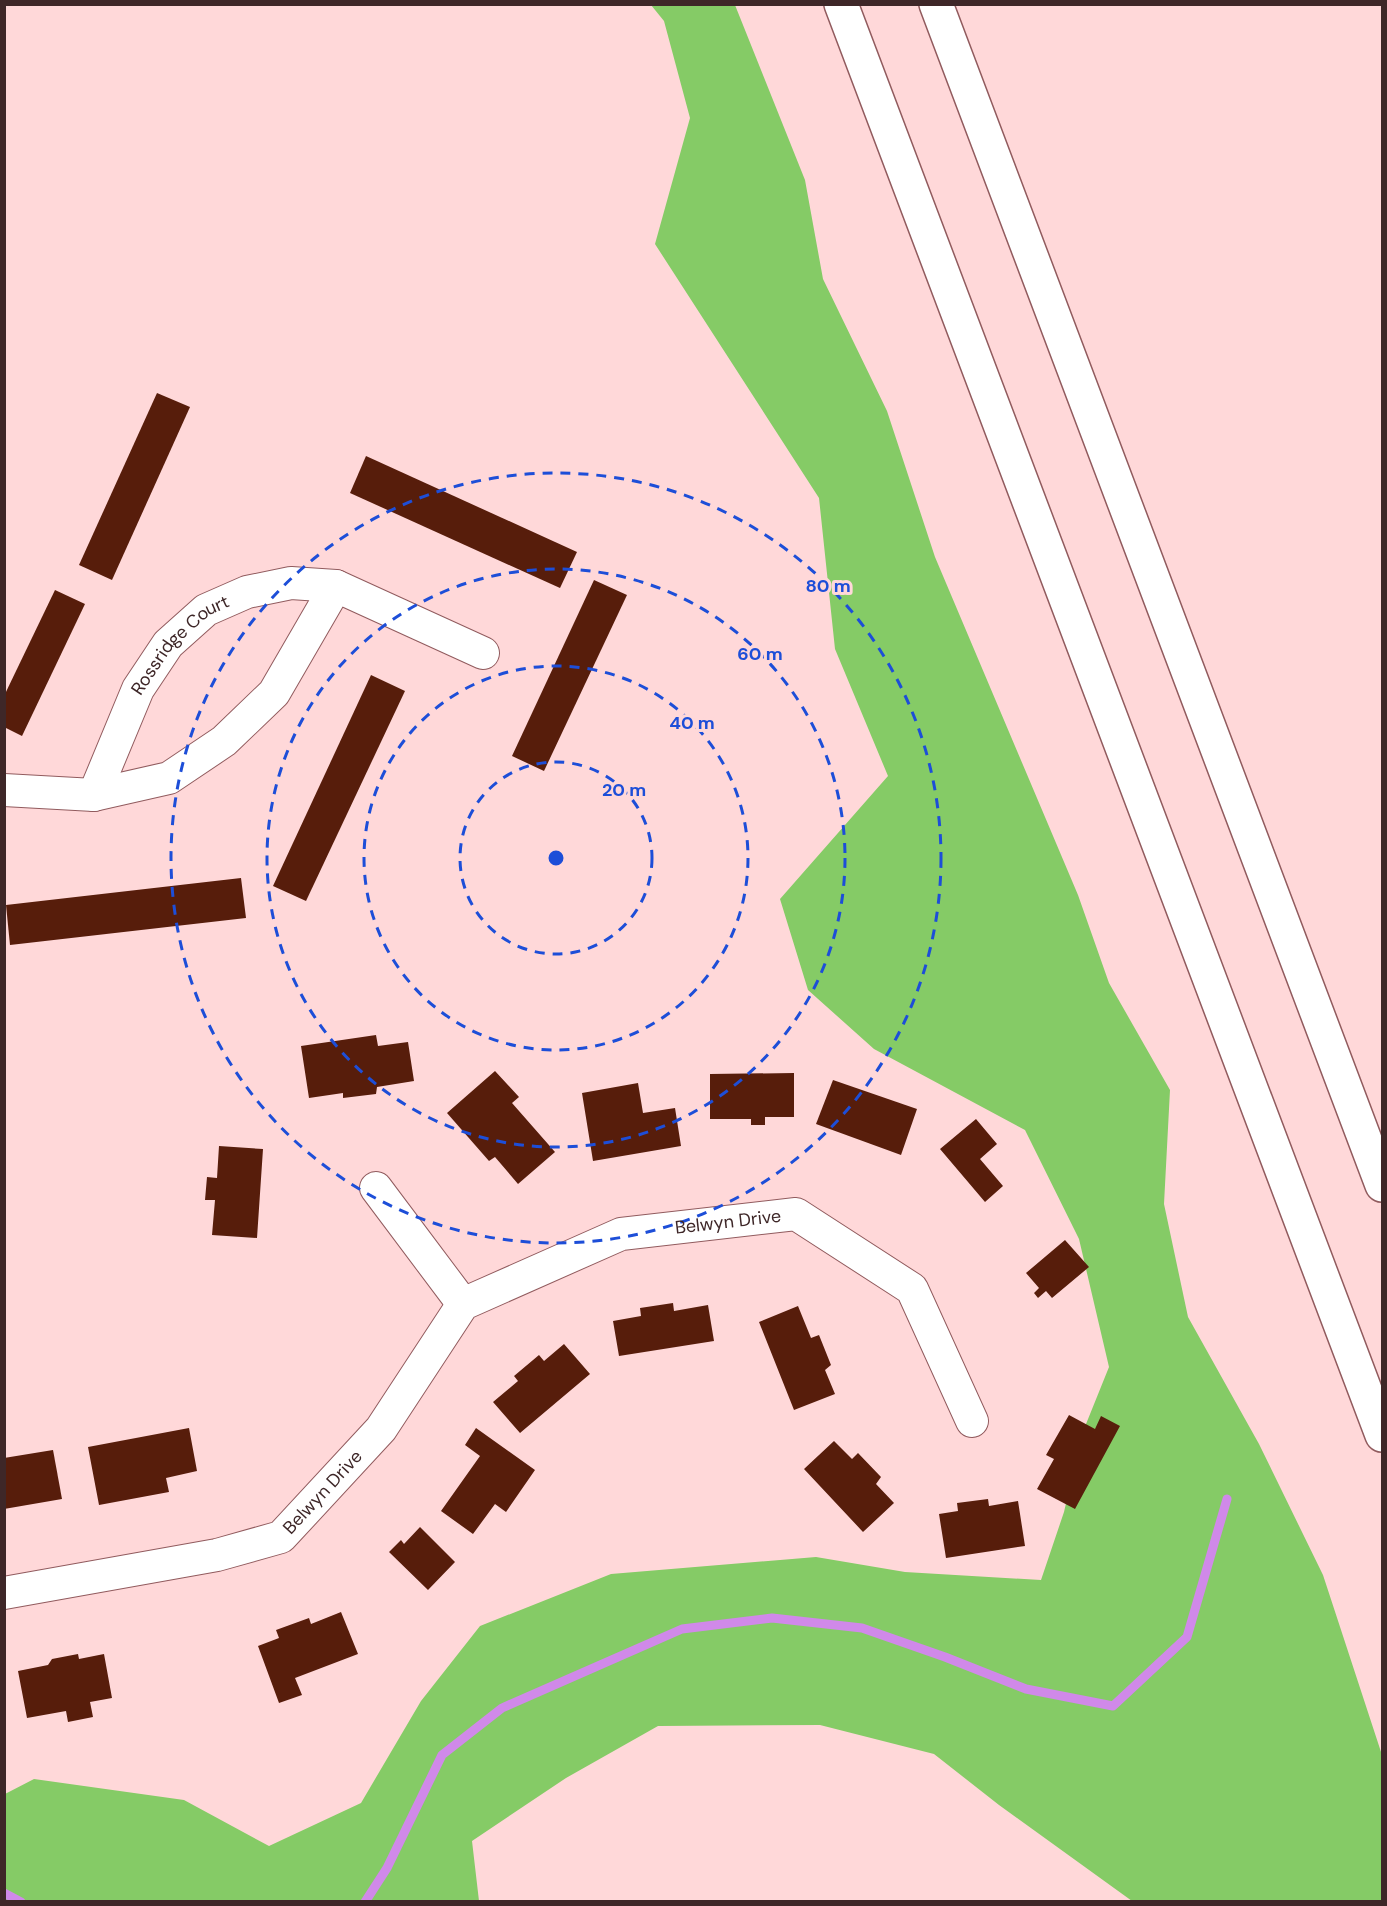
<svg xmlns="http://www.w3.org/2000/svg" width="1387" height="1906" font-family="'DM Sans',sans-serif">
	<rect width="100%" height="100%" fill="#ffd8d9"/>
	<polygon fill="#85cb66" points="651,5 735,5 805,180 823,279 887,411 935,557 1078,895 1109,983 1170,1090 1164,1204 1188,1317 1259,1444 1323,1575 1382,1755 1382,1901 1132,1901 999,1805 934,1754 820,1725 658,1726 566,1778 472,1841 479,1901 5,1902 5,1794 34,1779 184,1800 269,1846 361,1803 421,1701 480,1626 611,1574 816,1557 905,1572 1041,1580 1064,1512 1082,1434 1109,1367 1079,1239 1025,1130 874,1049 808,990 780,899 888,776 835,649 819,498 655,244 690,118 664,21"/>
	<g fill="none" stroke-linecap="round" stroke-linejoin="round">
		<g stroke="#d089e9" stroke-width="9">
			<polyline points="4,1893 21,1902"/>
			<polyline points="365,1902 387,1868 442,1755 502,1708 682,1629 772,1618 862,1628 945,1657 1026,1689 1113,1706 1187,1637 1227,1499"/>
		</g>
	</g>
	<g fill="#571d0b">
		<polygon points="157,393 190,407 112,580 79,565"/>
		<polygon points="366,456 577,552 560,588 350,493"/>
		<polygon points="594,580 627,595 544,771 512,756"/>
		<polygon points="55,590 85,604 22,736 4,727 4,696"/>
		<polygon points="371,675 405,691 306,901 273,886"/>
		<polygon points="241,878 246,918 10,945 6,905"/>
		<polygon points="376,1035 378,1046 408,1042 414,1081 377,1087 376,1094 343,1098 343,1093 309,1098 301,1046"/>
		<polygon points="495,1071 519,1097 512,1103 555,1152 518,1184 495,1157 489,1161 447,1113"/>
		<polygon points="794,1073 794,1117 765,1117 765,1125 751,1125 751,1119 710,1119 710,1074"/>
		<polygon points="833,1080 917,1109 901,1155 816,1124"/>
		<polygon points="638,1083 643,1113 675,1108 681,1146 593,1161 582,1093"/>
		<polygon points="976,1119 997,1144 980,1159 1003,1186 985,1202 940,1149"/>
		<polygon points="219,1146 263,1149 257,1238 212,1235 215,1200 205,1200 207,1177 217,1178"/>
		<polygon points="1065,1240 1089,1267 1052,1298 1046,1291 1038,1298 1034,1293 1039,1288 1026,1273"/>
		<polygon points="673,1303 674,1311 708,1305 714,1341 619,1356 613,1321 641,1316 640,1308"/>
		<polygon points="798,1306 811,1338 819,1335 831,1365 825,1370 835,1394 794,1410 759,1322"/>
		<polygon points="564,1344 590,1374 520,1433 493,1402 518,1381 514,1376 539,1355 544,1361"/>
		<polygon points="1069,1415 1095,1429 1101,1416 1120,1426 1075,1509 1037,1489 1054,1459 1046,1455"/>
		<polygon points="189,1428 197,1471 166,1478 169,1492 99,1505 88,1447"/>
		<polygon points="476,1428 535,1470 506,1512 495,1504 473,1534 441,1511 480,1456 465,1445"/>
		<polygon points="834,1441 852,1459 858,1453 881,1477 876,1484 894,1503 863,1532 804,1469"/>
		<polygon points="53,1450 62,1499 4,1509 4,1458"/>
		<polygon points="988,1499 989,1506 1018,1501 1025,1546 946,1558 939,1514 958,1511 957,1503"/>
		<polygon points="420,1527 455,1562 428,1590 389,1552 401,1540 404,1544"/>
		<polygon points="341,1612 358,1654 295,1678 302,1695 279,1703 258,1646 279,1638 276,1630 309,1618 311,1624"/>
		<polygon points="78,1654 79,1659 104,1654 112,1698 90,1702 93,1717 68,1722 66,1711 27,1718 18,1671 48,1665 52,1659"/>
	</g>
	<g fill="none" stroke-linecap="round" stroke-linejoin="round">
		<g stroke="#915b5e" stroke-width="34">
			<g id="street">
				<polyline points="4,790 94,795 169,778 224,741 274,693 336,586"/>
				<path id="s1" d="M94,795l44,-106 30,-45 38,-34 41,-18 44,-9 45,3 147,67"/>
				<polyline points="376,1188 463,1304"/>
				<path id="s2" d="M4,1593l213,-38 64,-18 100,-108 82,-125 158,-70 175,-20 116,75 60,132"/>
			</g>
		</g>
		<g stroke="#915b5e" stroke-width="36">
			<g id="highway">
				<polyline points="841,4 1382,1435"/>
				<polyline points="936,4 1382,1185"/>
			</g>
		</g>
		<use href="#street" stroke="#fff" stroke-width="32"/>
		<use href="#highway" stroke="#fff" stroke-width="33"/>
	</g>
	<g fill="none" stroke="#1d4ed8" stroke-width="3" stroke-dasharray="10 8">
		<circle cx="556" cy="858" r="96"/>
		<circle cx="556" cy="858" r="192"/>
		<circle cx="556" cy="858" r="289"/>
		<circle cx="556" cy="858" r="385"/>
	</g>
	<g text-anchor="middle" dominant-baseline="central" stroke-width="6" stroke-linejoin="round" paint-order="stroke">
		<g font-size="18" fill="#3e2728" stroke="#ffd8d9">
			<text stroke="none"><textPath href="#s1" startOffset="177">Rossridge Court</textPath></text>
			<text stroke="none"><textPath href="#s2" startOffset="860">Belwyn Drive</textPath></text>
			<text stroke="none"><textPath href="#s2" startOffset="344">Belwyn Drive</textPath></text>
		</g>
	</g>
	<circle cx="556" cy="858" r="9" fill="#1d4ed8" stroke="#ffd8d9" stroke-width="3"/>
	<g font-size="18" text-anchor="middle" font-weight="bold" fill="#1d4ed8" stroke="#ffd8d9" stroke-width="6" stroke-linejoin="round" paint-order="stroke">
		<text x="828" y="592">80 m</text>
		<text x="760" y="660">60 m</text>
		<text x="692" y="729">40 m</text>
		<text x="624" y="796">20 m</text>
	</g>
	<rect width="1387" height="1906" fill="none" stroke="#3e2728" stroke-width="12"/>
</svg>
